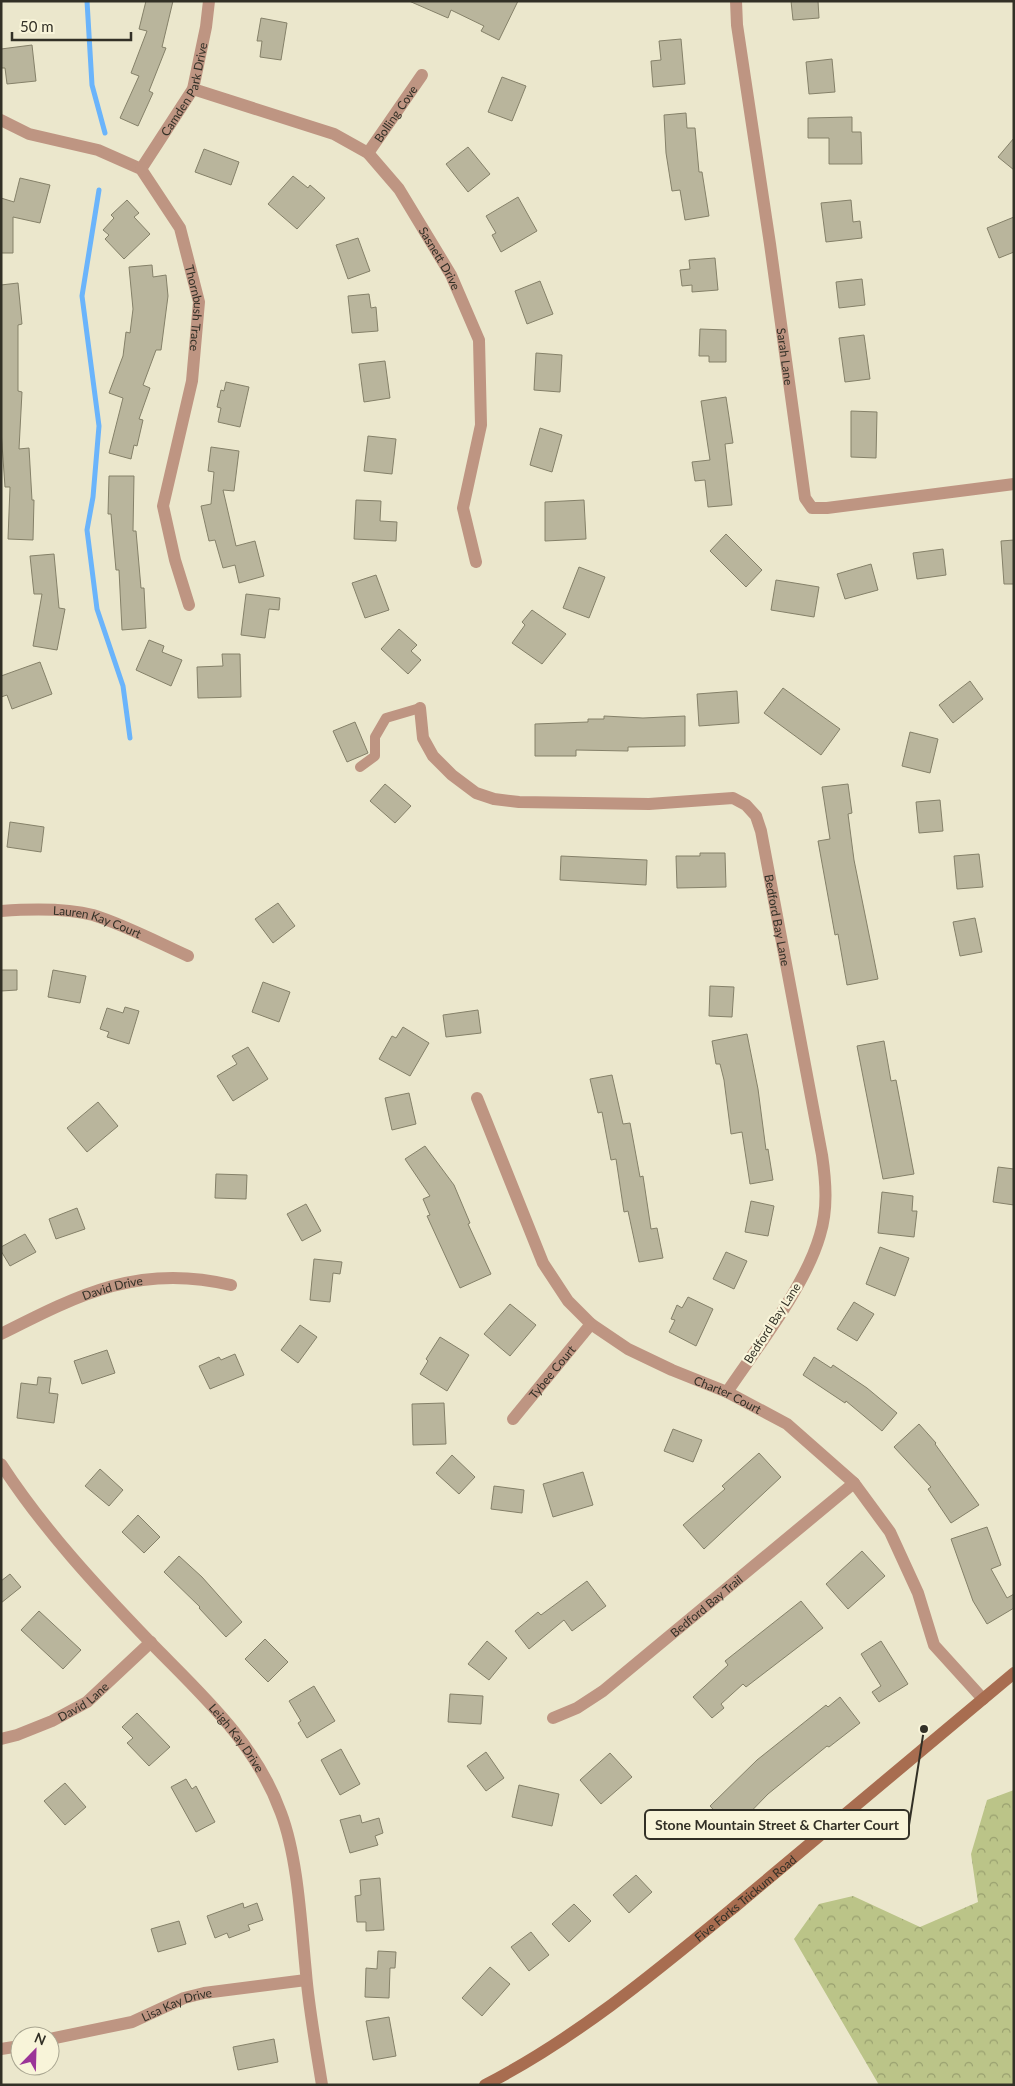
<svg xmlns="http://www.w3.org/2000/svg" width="1015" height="2086" font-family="Lato,sans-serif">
	<defs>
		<pattern id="forest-crowns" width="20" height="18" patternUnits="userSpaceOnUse" patternTransform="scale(1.25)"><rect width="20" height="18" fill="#bbc488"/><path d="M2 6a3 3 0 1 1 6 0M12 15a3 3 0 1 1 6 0" fill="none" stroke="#99a06f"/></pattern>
	</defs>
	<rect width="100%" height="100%" fill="#ebe7cc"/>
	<polygon fill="url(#forest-crowns)" points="1014,1790 1014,2085 879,2085 794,1939 819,1904 853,1896 920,1927 978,1902 971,1854 987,1800"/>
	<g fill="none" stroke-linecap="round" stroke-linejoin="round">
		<g stroke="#6ab4fb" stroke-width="5">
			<polyline points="87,1 92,85 105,133"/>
			<polyline points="99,190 82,296 99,426 93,497 87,530 97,609 123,686 130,738"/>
		</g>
	</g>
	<g fill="#b9b59c" stroke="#858169">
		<polygon points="146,1 173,1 162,47 166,48 149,91 153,93 138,126 120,118 139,76 131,73 147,31 139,29"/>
		<polygon points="409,1 518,1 499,40 481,31 484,26 451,10 448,18"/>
		<polygon points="791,1 818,1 819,18 793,20"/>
		<polygon points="261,18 287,23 281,60 260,57 262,41 257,41"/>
		<polygon points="681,39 685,84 653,87 651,61 661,60 659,41"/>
		<polygon points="32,45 36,81 7,84 5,68 1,68 1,49"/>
		<polygon points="832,59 835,92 809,94 806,62"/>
		<polygon points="502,77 526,86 512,121 488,112"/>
		<polygon points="686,113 687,128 695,128 699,172 702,172 709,216 685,220 680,190 672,191 666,153 664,115"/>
		<polygon points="852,117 852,132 861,132 862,164 829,164 829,138 808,138 808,118"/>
		<polygon points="1014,138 1014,170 998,157"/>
		<polygon points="468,147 490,174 468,192 446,164"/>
		<polygon points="204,149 239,162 231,185 195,172"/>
		<polygon points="293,176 308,188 310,185 325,198 297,229 268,204"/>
		<polygon points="20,178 50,185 40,223 13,217 13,253 1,253 1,198 14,202"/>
		<polygon points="518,197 537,231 501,252 492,235 496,233 486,216"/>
		<polygon points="127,200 139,213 134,217 150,234 124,259 105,239 109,235 103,230 114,218 111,215"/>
		<polygon points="851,200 853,222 860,221 862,238 826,242 821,203"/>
		<polygon points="1014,217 1014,252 999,258 987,228"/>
		<polygon points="358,238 370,271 348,279 336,245"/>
		<polygon points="715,258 718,290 692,292 692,285 682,286 680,270 690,269 689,260"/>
		<polygon points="152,265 153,277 166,275 168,296 161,350 156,350 143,385 150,388 139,419 143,420 137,446 134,445 131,459 109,453 123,398 109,393 123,356 126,332 130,333 133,309 129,267"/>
		<polygon points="862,279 865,305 839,308 836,282"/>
		<polygon points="540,281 553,314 527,324 515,291"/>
		<polygon points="18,283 22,324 18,325 18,391 22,392 19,449 29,448 32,500 34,500 33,540 8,539 10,487 5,487 1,430 1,285"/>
		<polygon points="369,294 371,308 376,307 378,331 352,333 348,296"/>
		<polygon points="700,329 726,330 726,362 709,362 709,356 699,356"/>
		<polygon points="864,335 870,379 845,382 839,338"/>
		<polygon points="536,353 562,355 560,392 534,390"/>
		<polygon points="385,361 390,398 364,402 359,364"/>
		<polygon points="226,382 249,387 240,427 218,422 221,408 217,407 221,390 224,391"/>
		<polygon points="726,397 733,443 725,444 732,505 708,507 705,480 695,481 692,462 710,460 701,401"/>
		<polygon points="851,411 877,412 876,458 851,457"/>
		<polygon points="540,428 562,435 552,472 530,465"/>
		<polygon points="368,436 396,439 392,474 364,471"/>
		<polygon points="211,447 239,451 234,491 223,490 236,546 255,541 264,576 239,583 235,565 223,568 215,540 209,541 201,506 211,504 214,472 208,471"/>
		<polygon points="109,476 134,476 133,531 136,531 141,588 144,588 146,628 122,630 119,570 116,570 111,514 108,514"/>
		<polygon points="356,500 381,501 380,521 397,522 396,541 354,539"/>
		<polygon points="584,500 586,539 545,541 545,502"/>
		<polygon points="726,534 762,570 746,587 710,551"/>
		<polygon points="1014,540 1014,584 1004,584 1001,541"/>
		<polygon points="943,549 946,575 917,579 913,553"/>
		<polygon points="54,554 59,608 65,609 57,650 33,646 42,594 34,594 30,556"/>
		<polygon points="871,564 878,590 845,599 837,574"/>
		<polygon points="579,567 605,577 589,618 563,608"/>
		<polygon points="376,575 389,610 365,618 352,583"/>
		<polygon points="776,580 819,587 814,617 771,610"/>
		<polygon points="246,594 280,598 279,610 269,609 265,638 241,635"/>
		<polygon points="532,610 566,634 542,664 512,643 525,625 522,622"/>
		<polygon points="399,629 417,645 411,651 421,660 408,674 381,649"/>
		<polygon points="149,640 164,646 162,652 182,660 171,686 136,670"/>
		<polygon points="222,654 240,654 241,697 198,698 197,667 223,666"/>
		<polygon points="40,662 52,694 12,709 7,695 1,697 1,676"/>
		<polygon points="970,681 983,699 953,723 939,705"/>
		<polygon points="783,688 840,729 821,755 764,713"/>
		<polygon points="737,691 739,723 699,726 697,694"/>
		<polygon points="604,716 643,718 685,716 685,746 628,747 628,751 576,750 576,756 535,756 535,724 588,722 588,719 604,719"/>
		<polygon points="355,722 368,753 347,762 333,731"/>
		<polygon points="910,732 938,739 930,773 902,766"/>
		<polygon points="385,784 411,806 395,823 370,801"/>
		<polygon points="848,784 852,813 848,814 854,860 878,979 847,985 838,934 835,935 818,841 830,839 822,787"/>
		<polygon points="940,800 943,831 919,833 916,802"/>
		<polygon points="10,822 44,827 41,852 7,847"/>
		<polygon points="700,853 725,853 726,887 677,888 676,856 700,856"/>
		<polygon points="979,854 983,887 957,889 954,856"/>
		<polygon points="561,856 647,860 646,885 560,880"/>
		<polygon points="278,903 295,926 273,943 255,919"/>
		<polygon points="975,918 982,952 960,956 953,922"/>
		<polygon points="1,970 17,970 17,990 1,991"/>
		<polygon points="53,970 86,976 80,1003 48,997"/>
		<polygon points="263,982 290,992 279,1022 252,1012"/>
		<polygon points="710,986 734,987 732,1017 709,1016"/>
		<polygon points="125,1007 139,1011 129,1044 107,1037 109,1032 100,1029 107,1008 123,1013"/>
		<polygon points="478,1010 481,1033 446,1037 443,1015"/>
		<polygon points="403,1027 429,1043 410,1076 379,1059 392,1036 396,1038"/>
		<polygon points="747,1034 758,1089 766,1150 768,1149 773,1180 750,1184 742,1132 731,1134 724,1080 720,1064 716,1064 712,1041"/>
		<polygon points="884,1041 891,1081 896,1080 914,1174 883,1179 857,1046"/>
		<polygon points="248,1047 268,1079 233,1101 217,1076 237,1064 232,1056"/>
		<polygon points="612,1075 623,1124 630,1123 640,1177 643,1176 651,1229 657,1228 663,1258 639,1262 628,1211 624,1212 616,1159 611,1160 602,1112 598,1113 590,1079"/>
		<polygon points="409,1093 416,1124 392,1130 385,1098"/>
		<polygon points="98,1102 118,1126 87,1152 67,1128"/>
		<polygon points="425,1146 454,1185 470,1223 468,1224 491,1274 460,1288 427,1216 430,1215 423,1199 430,1196 405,1159"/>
		<polygon points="998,1167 1014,1169 1014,1205 993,1202"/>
		<polygon points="216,1174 247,1175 246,1199 215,1198"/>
		<polygon points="882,1192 913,1196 912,1211 917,1211 914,1237 878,1233"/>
		<polygon points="751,1201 774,1206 768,1236 745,1232"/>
		<polygon points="306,1204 321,1231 302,1241 287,1214"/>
		<polygon points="77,1208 85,1229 56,1239 49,1219"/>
		<polygon points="25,1234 36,1252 10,1266 1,1251 1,1247"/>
		<polygon points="880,1247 909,1258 895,1296 866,1284"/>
		<polygon points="726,1252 747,1261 734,1289 713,1279"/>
		<polygon points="314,1259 342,1262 340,1274 333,1273 330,1302 310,1300"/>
		<polygon points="688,1297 713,1309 696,1346 669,1332 675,1320 671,1319 677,1305 682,1308"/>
		<polygon points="854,1302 874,1314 857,1341 837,1329"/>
		<polygon points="510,1304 536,1325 510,1356 484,1334"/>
		<polygon points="300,1325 317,1337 298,1363 281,1350"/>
		<polygon points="440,1337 469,1355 447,1391 420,1374 428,1361 426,1359"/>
		<polygon points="107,1350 115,1373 82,1384 74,1361"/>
		<polygon points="235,1354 244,1375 210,1389 199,1366 219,1357 221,1360"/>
		<polygon points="814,1357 831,1368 833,1365 867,1388 897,1413 882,1431 846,1401 845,1403 803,1375"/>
		<polygon points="38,1377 51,1378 49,1393 58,1394 54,1423 17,1418 21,1383 37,1385"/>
		<polygon points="444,1403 446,1444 413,1445 412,1404"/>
		<polygon points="919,1424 936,1443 935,1444 979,1505 951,1523 928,1489 931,1487 894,1447"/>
		<polygon points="673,1429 702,1440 693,1462 664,1451"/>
		<polygon points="759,1453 781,1477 704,1549 683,1525 725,1489 722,1486"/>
		<polygon points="452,1455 475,1477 459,1494 436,1473"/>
		<polygon points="100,1469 123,1490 109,1506 85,1486"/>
		<polygon points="583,1472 593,1505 553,1517 543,1484"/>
		<polygon points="494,1486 524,1490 522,1513 491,1509"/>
		<polygon points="138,1515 160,1537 144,1553 122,1532"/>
		<polygon points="987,1527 1001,1565 991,1569 1007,1598 1014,1594 1014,1608 987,1624 973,1601 951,1539"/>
		<polygon points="862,1551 885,1576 848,1609 826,1584"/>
		<polygon points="179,1556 202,1577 242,1622 226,1637 199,1608 200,1607 164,1572"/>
		<polygon points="10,1574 21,1587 1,1603 1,1581"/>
		<polygon points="587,1581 606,1606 572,1631 564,1620 529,1649 515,1631 538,1612 541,1615"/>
		<polygon points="801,1601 823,1628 746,1687 743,1684 721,1704 724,1708 712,1718 693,1697 728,1665 725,1661"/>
		<polygon points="39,1611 81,1650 63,1669 21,1630"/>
		<polygon points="265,1639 288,1662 268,1682 245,1659"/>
		<polygon points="487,1641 507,1658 489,1680 468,1664"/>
		<polygon points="881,1641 908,1684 879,1702 872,1692 881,1686 861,1654"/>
		<polygon points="314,1686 335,1721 307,1738 298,1723 301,1721 289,1701"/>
		<polygon points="450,1694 483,1696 481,1724 448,1722"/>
		<polygon points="840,1697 860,1723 829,1747 827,1746 768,1794 733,1830 710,1806 757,1760 826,1705 828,1707"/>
		<polygon points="137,1713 170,1747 149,1766 127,1743 133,1738 122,1727"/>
		<polygon points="341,1749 360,1784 340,1795 321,1760"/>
		<polygon points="486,1752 504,1778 486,1791 467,1766"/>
		<polygon points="610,1753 632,1777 601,1804 580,1780"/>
		<polygon points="186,1779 192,1789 196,1786 215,1822 196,1832 171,1787"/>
		<polygon points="65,1783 86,1807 65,1825 44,1801"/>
		<polygon points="519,1785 559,1794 552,1826 512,1817"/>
		<polygon points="360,1815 362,1823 379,1818 383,1833 375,1836 378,1845 350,1853 340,1820"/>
		<polygon points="636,1875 652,1892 629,1913 613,1895"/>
		<polygon points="380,1878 384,1930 366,1931 366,1922 357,1922 355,1896 361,1895 360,1880"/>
		<polygon points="243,1903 244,1908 257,1903 263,1920 248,1925 250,1930 229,1938 227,1933 215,1938 207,1916"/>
		<polygon points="574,1904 591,1921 569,1942 552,1924"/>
		<polygon points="179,1921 186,1944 158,1952 151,1929"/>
		<polygon points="531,1932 549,1955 529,1971 511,1947"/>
		<polygon points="378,1951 396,1952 395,1968 390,1968 389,1998 365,1997 366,1968 377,1969"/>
		<polygon points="490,1967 510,1984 482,2016 462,1998"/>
		<polygon points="389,2017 396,2056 373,2060 366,2021"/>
		<polygon points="274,2039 278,2062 238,2070 233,2047"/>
	</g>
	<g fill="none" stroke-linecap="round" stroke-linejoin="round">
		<polyline stroke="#be9582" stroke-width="10" points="360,767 375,756 375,737 386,718 420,708"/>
		<g stroke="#be9582" stroke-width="12">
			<path id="s1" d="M736,1l1,24 33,219 35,254 7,10h15l187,-24"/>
			<path id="s2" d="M193,89l141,45 34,19 31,36 52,86 28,65 2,85 -18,83 13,54"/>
			<path id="s3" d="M1,120l28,14 69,16 43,19 39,59 19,74 -7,79 -29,125 12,54 14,45"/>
			<path id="s4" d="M368,153l54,-78"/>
			<path id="s5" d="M141,169l52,-80 13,-62 3,-26"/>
			<path id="s6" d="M420,708l3,30 10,18 19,19 24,18 18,6 25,3 130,2 84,-6 13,7 10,11 5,15 61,324c4,27 6,54 -2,80 -15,52 -62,111 -93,157"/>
			<path id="s7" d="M1,911c28,-2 65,-3 92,4 32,10 64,27 95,41"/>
			<path id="s8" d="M477,1098l66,165 25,38 23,23 37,25 44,21 55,22 60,32 67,59 36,49 28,61 16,52 49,54"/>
			<path id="s9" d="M1,1334c79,-40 139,-71 230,-49"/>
			<path id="s10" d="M513,1419l78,-95"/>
			<path id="s11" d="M1,1464c43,66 96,123 150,179 51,52 105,100 130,170 17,45 20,111 25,160 3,37 10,74 16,112"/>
			<path id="s12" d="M553,1718l24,-10 26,-17 251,-208"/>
			<path id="s13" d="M1,1739l16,-4 35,-14 35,-19 64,-60"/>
			<path id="s14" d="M50,2039l82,-17 52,-24 20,-5 102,-13"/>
			<polyline points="1,2049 20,2046"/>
		</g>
		<path stroke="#a86d50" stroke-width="12" id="s15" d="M485,2085c92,-47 173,-115 253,-181 92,-76 183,-154 276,-231"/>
	</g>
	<g text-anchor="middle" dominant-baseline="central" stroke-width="4.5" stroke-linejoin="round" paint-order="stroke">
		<g font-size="12" fill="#323026" stroke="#f8f4d9">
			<text stroke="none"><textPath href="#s5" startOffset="92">Camden Park Drive</textPath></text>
			<text stroke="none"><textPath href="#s4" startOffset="48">Bolling Cove</textPath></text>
			<text stroke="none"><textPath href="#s2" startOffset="315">Sasnett Drive</textPath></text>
			<text stroke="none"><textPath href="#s3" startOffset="302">Thornbush Trace</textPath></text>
			<text stroke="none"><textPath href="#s1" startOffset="359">Sarah Lane</textPath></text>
			<text stroke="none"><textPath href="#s6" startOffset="502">Bedford Bay Lane</textPath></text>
			<text stroke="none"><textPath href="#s7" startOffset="98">Lauren Kay Court</textPath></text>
			<text stroke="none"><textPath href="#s9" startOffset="121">David Drive</textPath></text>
			<text transform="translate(772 1323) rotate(-57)">Bedford Bay Lane</text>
			<text stroke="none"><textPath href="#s10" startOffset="61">Tybee Court</textPath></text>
			<text stroke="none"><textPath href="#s8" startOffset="410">Charter Court</textPath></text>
			<text stroke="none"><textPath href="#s12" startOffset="191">Bedford Bay Trail</textPath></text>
			<text stroke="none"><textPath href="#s13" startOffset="91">David Lane</textPath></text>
			<text stroke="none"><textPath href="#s11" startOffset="362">Leigh Kay Drive</textPath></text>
			<text stroke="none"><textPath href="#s15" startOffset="321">Five Forks Trickum Road</textPath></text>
			<text stroke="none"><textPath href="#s14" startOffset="132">Lisa Kay Drive</textPath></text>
		</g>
	</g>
	<path fill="none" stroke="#323026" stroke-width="2" d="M924 1729L909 1825"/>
	<circle fill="#323026" stroke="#f8f4d9" stroke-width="2" cx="924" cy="1729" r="5"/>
	<rect fill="#f8f4d9" stroke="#323026" stroke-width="2" x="645" y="1810" width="264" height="29" rx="5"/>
	<g font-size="14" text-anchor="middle" font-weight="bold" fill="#323026">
		<text x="777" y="1830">Stone Mountain Street &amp; Charter Court</text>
	</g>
	<rect width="1015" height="2086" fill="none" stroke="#323026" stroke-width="5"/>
	<g transform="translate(35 2051) rotate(23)"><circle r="24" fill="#f8f4d9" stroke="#a9a691"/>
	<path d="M0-4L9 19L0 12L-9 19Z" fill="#9b3498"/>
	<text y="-8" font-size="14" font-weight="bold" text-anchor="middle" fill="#323026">N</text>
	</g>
	<path d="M12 32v8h119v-8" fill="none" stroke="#323026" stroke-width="2.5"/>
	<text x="20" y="32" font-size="15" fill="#323026" stroke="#f8f4d9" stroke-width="4" paint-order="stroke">50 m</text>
</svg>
